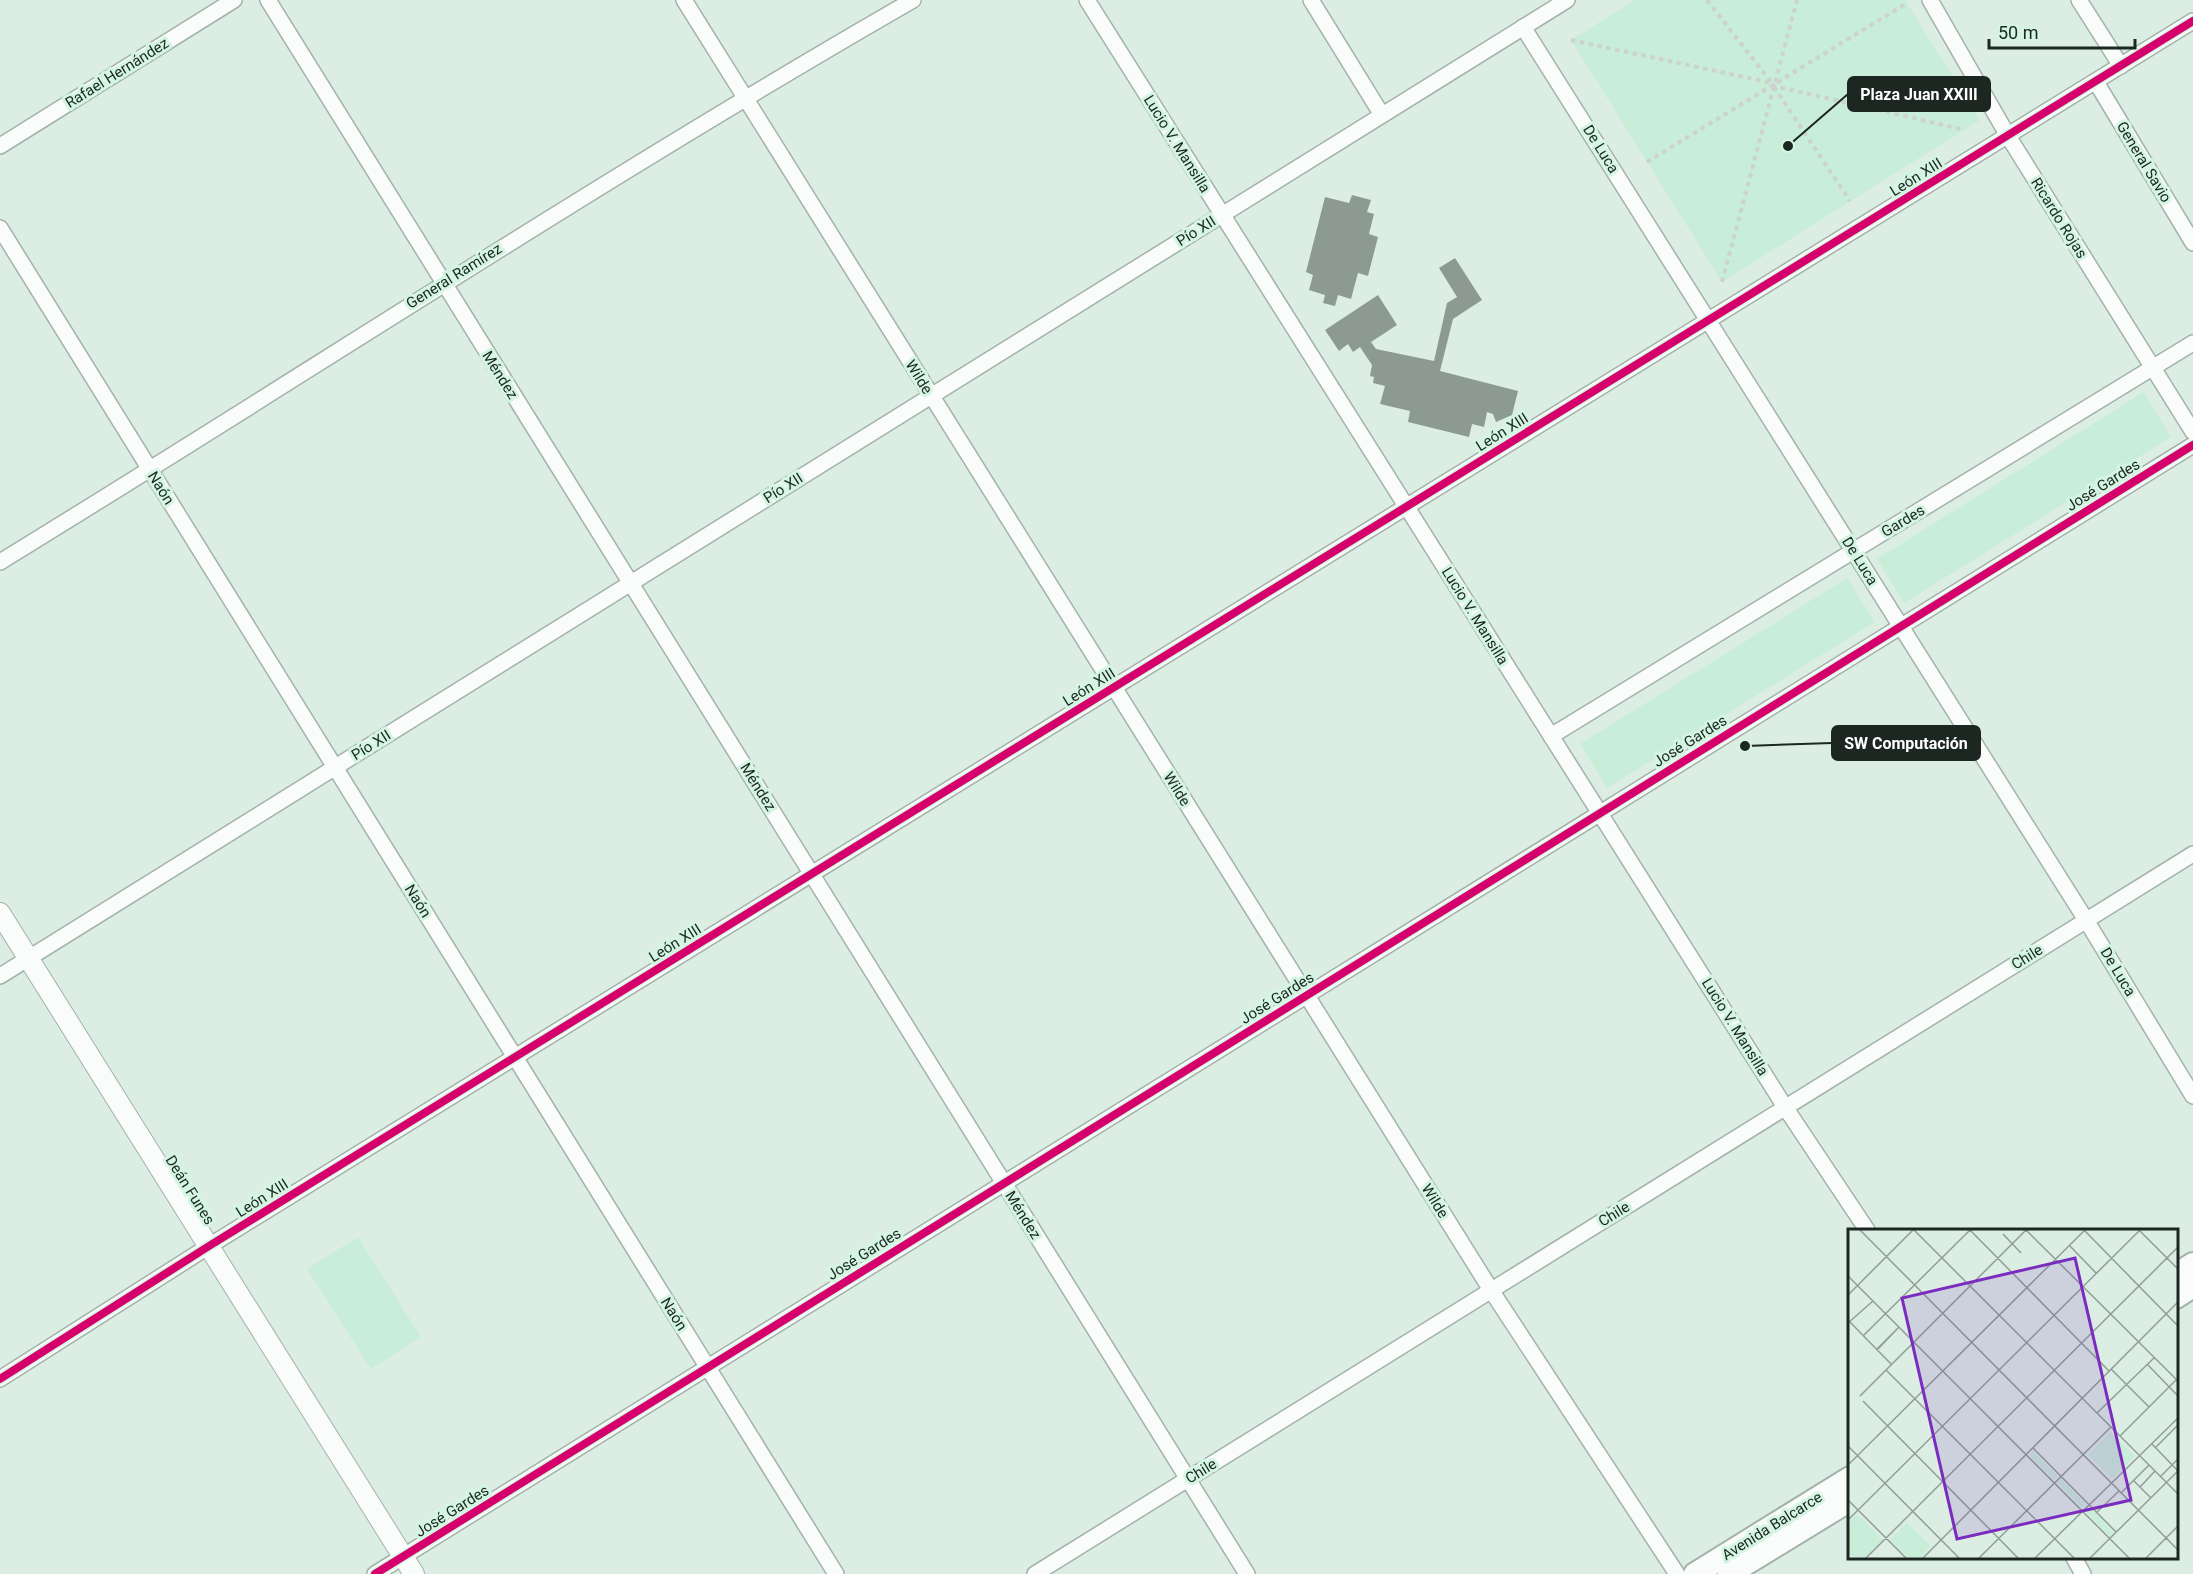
<svg xmlns="http://www.w3.org/2000/svg" width="2193" height="1574" font-family="Roboto,sans-serif">
	<rect width="100%" height="100%" fill="#dceee4"/>
	<g fill="#c8edd9">
		<polygon points="1635,0 1905,0 1980,120 1722,282 1571,40"/>
		<polygon points="2144,392 2171,437 1904,603 1877,559"/>
		<polygon points="1847,578 1875,622 1607,788 1580,744"/>
		<polygon points="358,1237 421,1337 371,1369 307,1269"/>
	</g>
	<g fill="#8d9a93">
		<polygon points="1352,195 1371,200 1367,212 1374,214 1369,234 1378,237 1368,276 1358,273 1351,299 1338,295 1335,306 1323,303 1325,295 1309,290 1313,275 1306,272 1325,197 1349,203"/>
		<polygon points="1455,258 1482,300 1453,319 1440,371 1518,391 1512,415 1496,422 1493,414 1487,412 1484,427 1472,424 1469,437 1408,422 1410,411 1380,404 1385,386 1373,383 1374,377 1370,376 1372,365 1360,347 1353,352 1348,344 1339,351 1325,330 1378,295 1397,325 1371,342 1376,349 1434,361 1447,303 1457,297 1439,268"/>
	</g>
	<g fill="none" stroke-linecap="round" stroke-linejoin="round">
		<g stroke="#a3b2aa" stroke-width="18">
			<g id="minor">
				<polyline points="268,0 1247,1574"/>
				<polyline points="684,0 1491,1290 1677,1574"/>
				<polyline points="1087,0 1785,1107 1867,1230"/>
				<polyline points="1311,0 1382,115"/>
				<polyline points="1930,0 2008,136 2193,432"/>
				<polyline points="2079,0 2121,66"/>
				<polyline points="1523,27 2086,920 2193,1096"/>
				<polyline points="2096,82 2193,243"/>
				<polyline points="0,146 234,0"/>
				<polyline points="0,228 836,1574"/>
				<path d="M0,562c305,-187 603,-384 913,-562"/>
				<polyline points="1551,736 2193,343"/>
				<polyline points="0,976 1567,0"/>
				<polyline points="0,1379 209,1246 2193,21"/>
				<polyline points="2074,1558 2083,1574"/>
				<polyline points="375,1574 2193,445"/>
				<polyline points="1035,1574 2193,854"/>
			</g>
		</g>
		<g stroke="#a3b2aa" stroke-width="22">
			<polyline id="tertiary" points="0,913 414,1574"/>
		</g>
		<g stroke="#a3b2aa" stroke-width="26">
			<g id="secondary">
				<polyline points="2176,1275 2193,1264"/>
				<polyline points="2176,1297 2193,1286"/>
				<polyline points="1695,1574 1850,1478"/>
				<polyline points="1729,1574 1850,1500"/>
			</g>
		</g>
		<g stroke="#cdd2cf" stroke-width="4" stroke-dasharray="4.5 4.5" stroke-linecap="butt">
			<polyline points="1707,0 1771,82"/>
			<polyline points="1571,40 1772,83 1774,86 1965,130"/>
			<polyline points="1774,87 1850,201"/>
			<polyline points="1647,162 1907,3"/>
			<polyline points="1722,282 1797,0"/>
		</g>
		<use href="#minor" stroke="#fafcfb" stroke-width="15"/>
		<use href="#tertiary" stroke="#fafcfb" stroke-width="20"/>
		<use href="#secondary" stroke="#fafcfb" stroke-width="22"/>
		<g stroke="#d5f5e3" stroke-width="11">
			<g id="cycleway">
				<polyline points="0,1379 209,1246 2193,21"/>
				<polyline points="375,1574 2193,445"/>
			</g>
		</g>
		<use href="#cycleway" stroke="#d6006c" stroke-width="8"/>
	</g>
	<g text-anchor="middle" dominant-baseline="central" stroke-width="6" stroke-linejoin="round" paint-order="stroke">
		<g font-size="15" fill="#1b2720" stroke="#d5f5e3">
			<text transform="translate(117 73) rotate(-32)">Rafael Hernández</text>
			<text transform="translate(1177 144) rotate(58)">Lucio V. Mansilla</text>
			<text transform="translate(1601 149) rotate(58)">De Luca</text>
			<text transform="translate(2144 162) rotate(59)">General Savio</text>
			<text transform="translate(1916 177) rotate(-32)">León XIII</text>
			<text transform="translate(2059 218) rotate(58)">Ricardo Rojas</text>
			<text transform="translate(1196 231) rotate(-32)">Pío XII</text>
			<text transform="translate(454 276) rotate(-32)">General Ramírez</text>
			<text transform="translate(500 375) rotate(58)">Méndez</text>
			<text transform="translate(919 377) rotate(58)">Wilde</text>
			<text transform="translate(1502 432) rotate(-32)">León XIII</text>
			<text transform="translate(2103 485) rotate(-32)">José Gardes</text>
			<text transform="translate(161 488) rotate(58)">Naón</text>
			<text transform="translate(783 488) rotate(-32)">Pío XII</text>
			<text transform="translate(1903 521) rotate(-31)">Gardes</text>
			<text transform="translate(1860 561) rotate(58)">De Luca</text>
			<text transform="translate(1475 616) rotate(58)">Lucio V. Mansilla</text>
			<text transform="translate(1089 687) rotate(-32)">León XIII</text>
			<text transform="translate(1690 741) rotate(-32)">José Gardes</text>
			<text transform="translate(371 745) rotate(-32)">Pío XII</text>
			<text transform="translate(758 787) rotate(58)">Méndez</text>
			<text transform="translate(1177 789) rotate(58)">Wilde</text>
			<text transform="translate(418 901) rotate(58)">Naón</text>
			<text transform="translate(675 943) rotate(-32)">León XIII</text>
			<text transform="translate(2027 957) rotate(-32)">Chile</text>
			<text transform="translate(2118 972) rotate(59)">De Luca</text>
			<text transform="translate(1277 998) rotate(-32)">José Gardes</text>
			<text transform="translate(1735 1027) rotate(58)">Lucio V. Mansilla</text>
			<text transform="translate(190 1190) rotate(58)">Deán Funes</text>
			<text transform="translate(262 1198) rotate(-32)">León XIII</text>
			<text transform="translate(1435 1201) rotate(58)">Wilde</text>
			<text transform="translate(1614 1214) rotate(-32)">Chile</text>
			<text transform="translate(1023 1215) rotate(58)">Méndez</text>
			<text transform="translate(864 1254) rotate(-32)">José Gardes</text>
			<text transform="translate(674 1314) rotate(58)">Naón</text>
			<text transform="translate(1201 1471) rotate(-32)">Chile</text>
			<text transform="translate(452 1511) rotate(-32)">José Gardes</text>
			<text transform="translate(1772 1526) rotate(-32)">Avenida Balcarce</text>
		</g>
	</g>
	<g transform="translate(1848 1229)">
		<rect width="330" height="330" fill="#dceee4"/>
		<path d="M262,203l25,24 -23,23 -24,-24zM185,222l25,25 -4,4 -25,-25zM213,250l25,25 -4,4 -25,-25zM241,278l25,26 -4,4 -25,-26zM9,285l26,26 -19,18 -16,-3v-32zM59,294l24,23 -12,12h-10l-19,-18z" fill="#c8edd9"/>
		<path fill="none" stroke="#8f9e96" stroke-width="1.5" d="M12,1l318,320M66,1l264,264M122,1l139,141M178,1l152,151M291,1l39,39M237,2l93,95M155,5l18,19M221,16l27,28M0,47l281,282M0,66l65,-65M0,91l43,44M0,94l25,-22M16,106l106,-105M29,120l22,-22M30,120l21,-22M299,135l31,32M263,140l38,38M38,141l188,188M12,167l166,-166M15,172l155,157M249,184l57,-55M272,207l56,-56M304,215l26,27M0,217l111,112M185,219l83,84M307,219l23,-23M0,236l237,-235M312,248l18,-18M286,252l17,17M292,258l15,-16M273,264l28,-28M0,271l58,58M249,283l22,-21M0,291l292,-290M18,329l312,-311M75,329l255,-256M131,329l132,-131M187,329l143,-140M242,329l88,-87M298,329l32,-32"/>
		<path fill="#7b2cbf" fill-opacity="0.15" stroke="#7b2cbf" stroke-width="3" d="M227,29l56,242 -174,39 -55,-241z"/>
		<rect width="330" height="330" fill="none" stroke="#1b2720" stroke-width="3"/>
	</g>
	<path fill="none" stroke="#1b2720" stroke-width="2" d="M1788 146L1848 94M1745 746L1832 743"/>
	<g fill="#1b2720" stroke="#d5f5e3" stroke-width="2">
		<circle cx="1788" cy="146" r="6"/>
		<circle cx="1745" cy="746" r="6"/>
	</g>
	<g fill="#1b2720" stroke="#1b2720" stroke-width="2">
		<rect x="1848" y="77" width="142" height="34" rx="6"/>
		<rect x="1832" y="726" width="148" height="34" rx="6"/>
	</g>
	<g font-size="16" text-anchor="middle" font-weight="bold" fill="#fff">
		<text x="1919" y="100">Plaza Juan XXIII</text>
		<text x="1906" y="749">SW Computación</text>
	</g>
	<path d="M1989 39v9h146v-9" fill="none" stroke="#1b2720" stroke-width="3"/>
	<text x="1998" y="39" font-size="18" fill="#1b2720" stroke="#d5f5e3" stroke-width="4.5" paint-order="stroke">50 m</text>
</svg>
